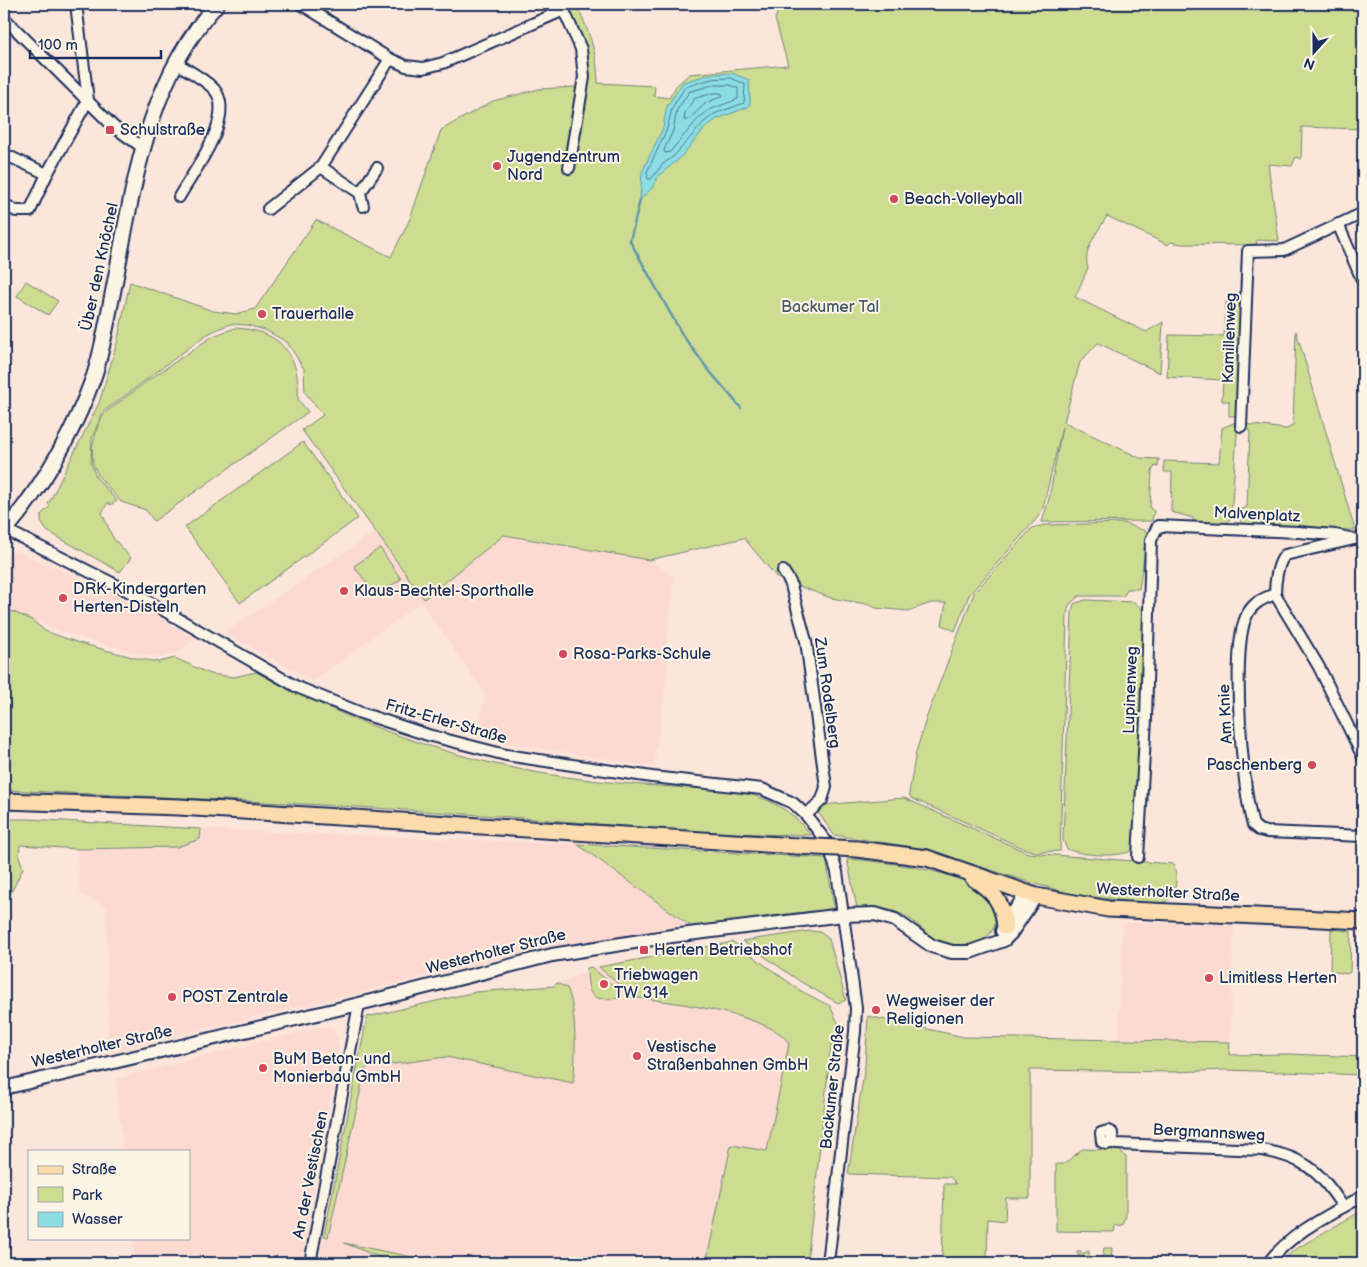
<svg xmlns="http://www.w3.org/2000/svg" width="1367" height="1267" font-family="'Balsamiq Sans',sans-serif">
	<rect width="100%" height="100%" fill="#fce5da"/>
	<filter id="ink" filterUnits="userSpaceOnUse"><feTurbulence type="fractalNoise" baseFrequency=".02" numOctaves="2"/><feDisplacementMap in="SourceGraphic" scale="10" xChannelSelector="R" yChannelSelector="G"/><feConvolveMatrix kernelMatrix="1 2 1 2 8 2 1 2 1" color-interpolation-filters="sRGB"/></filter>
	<g filter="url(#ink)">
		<g fill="#fcdad2">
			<polygon points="376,531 424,599 504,535 649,560 674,577 667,643 668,664 654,767 478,738 485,694 421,602 313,681 224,633"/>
			<polygon points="17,551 102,588 176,627 195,639 178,652 161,657 147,656 62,632 4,608 4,556"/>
			<polygon points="201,829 577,844 692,927 553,946 108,1052 107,907 80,893 77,849 136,848 199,839"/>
			<polygon points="1123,923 1234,924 1230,1042 1118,1040"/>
			<polygon points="662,954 827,1034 799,1263 318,1263 367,1017 475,992 554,986 599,966"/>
			<polygon points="319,1027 334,1028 339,1046 301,1263 135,1263 133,1238 189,1238 189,1151 123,1151 116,1079"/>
		</g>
		<g fill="#cddc90" stroke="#748677">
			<path d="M561,4h15c12,24 22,51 22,79l57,3 -1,10 15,2 7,-12 13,-12 99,-9 -13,-46 5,-15h583v125l-61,-2 -1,32 -5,-2 -4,9 -24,-2 11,77 -22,-1 -1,5 -74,-1 -11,-2 -3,3 -61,-29c-9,16 -25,34 -19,52l-13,29 71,35 17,-10 -3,51 -62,-30 -18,19 -16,60 76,36 19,1 -1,8 -3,-1 -3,5 -2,37 4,3 -2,10 -110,1 7,-23 13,-72 -19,81 -5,9 -69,78 -14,36 -13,-6 4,-22h-15l-23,8 -32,-3 -10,-4 -35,-6 -54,-20 -33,-40 -95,22 -145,-25 -80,64 -122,-169 21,-15 -18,-23 -1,-23 -17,-27 -22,-12 -18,-5 -16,-1 -11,4 -14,7 -103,77 -11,26 -1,25 5,14 21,24 -7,4 -2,-3 -6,11 11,25 18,20 -11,14 -73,-41 -6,-9v-7l9,-9 -2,-2 5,-9 46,-92 18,-60 13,-61 83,29 23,3 19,-5 61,-89 75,37 18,-36 32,-91 52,-29 46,-12 38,-2 1,-33z"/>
			<polygon points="26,281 58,301 48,315 17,296"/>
			<polygon points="1234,295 1243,295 1238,416 1229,416 1229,401 1222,401 1223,380 1167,377 1169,335 1224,336 1226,302 1233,302"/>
			<path d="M235,328c45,2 66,27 63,71l10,13 -154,109 -8,-11 -25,-8 -22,-25 -6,-13 -1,-17 6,-22 7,-12 9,-7 36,-27 63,-43z"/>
			<polygon points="1296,331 1355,530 1249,527 1241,523 1241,509 1247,507 1250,430 1244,429 1243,424 1287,429 1293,425"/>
			<polygon points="1238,421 1231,516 1227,524 1221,526 1194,524 1193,518 1171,512 1172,472 1164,472 1164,461 1219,463 1222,428"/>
			<polygon points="303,442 358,518 240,603 185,527"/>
			<polygon points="1124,523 1148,532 1139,589 1127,589 1124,596 1079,596 1069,605 1067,615 1060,851 1036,852 1025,849 911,798 909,793 916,752 927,716 974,593 1032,528 1045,525"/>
			<polygon points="380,548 401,579 376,596 354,566"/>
			<path d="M1085,600l49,2 10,9 -9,238c-12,9 -53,7 -68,0l-4,-9 9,-227 2,-9z"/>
			<path d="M4,608l28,12 13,11 34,12 61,16 19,3 16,-4 35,16 24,3 22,-5c93,50 198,89 303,104 55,8 111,11 167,14 37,5 61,15 85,45 -115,0 -230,-14 -345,-21 -154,-11 -308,-17 -462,-24v-55l6,-57 -6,-2z"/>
			<path d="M904,798l124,55 145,11c8,15 1,41 -18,41l-83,-11 -47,-13 -99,-32 -92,-14 -16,-23 3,-7z"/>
			<polygon points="4,819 29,819 201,829 200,839 177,847 77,849 20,845 19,856 23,868 10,895 4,903"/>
			<polygon points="577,844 826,858 834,907 830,910 817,914 692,927"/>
			<path d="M847,859c29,2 174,13 146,70 -6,12 -19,17 -32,17 -25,2 -37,-19 -56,-30 -14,-8 -31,-9 -48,-8z"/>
			<polygon points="1331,929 1351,931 1350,972 1347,974 1330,971"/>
			<polygon points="810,931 820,932 829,939 846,1000 838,1003 801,982 742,941"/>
			<path d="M733,942l68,49 29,15 8,17 -1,13 -6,10 -24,217h-101l25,-118 36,6 22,-107c-12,-29 -131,-45 -162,-47l-1,-6 -27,-24z"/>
			<path d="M591,967l29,24 1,7c-30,2 -33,2 -34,-30z"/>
			<path d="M557,983l10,5c10,20 9,73 6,95l-127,-26 -60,8 -15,-2 -6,7 -37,167 -4,-1 43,-219 108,-25 79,-6z"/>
			<polygon points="868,1016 964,1037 1230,1042 1229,1055 1289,1054 1363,1057 1363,1075 1227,1070 1174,1072 1030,1070 1030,1198 1006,1198 1005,1221 988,1219 987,1263 942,1263 944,1184 956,1184 950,1177 848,1174 865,1066"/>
			<polygon points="1082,1149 1119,1150 1126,1157 1126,1216 1123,1225 1115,1226 1114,1232 1056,1231 1056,1164 1064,1164"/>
			<polygon points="1363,1210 1363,1263 1280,1263 1294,1250"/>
			<polygon points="344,1243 441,1263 394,1263"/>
			<polygon points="1104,1248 1112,1248 1111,1263 1079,1263 1080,1256 1077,1254 1077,1251 1081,1251 1081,1254 1089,1251 1089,1255 1092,1258 1100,1258 1103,1256"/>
		</g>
		<polygon fill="#8cdde3" stroke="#5f97ae" points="732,73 749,80 750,103 748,107 717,119 706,127 678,160 658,176 652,188 640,200 642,172 663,128 667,106 683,82 711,74"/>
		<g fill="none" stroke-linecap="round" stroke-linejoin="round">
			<g stroke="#487593" stroke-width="1">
				<polygon points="731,78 745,84 744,103 714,114 703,123 674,156 663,164 651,179 648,179 647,172 667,129 672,108 685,87 712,79"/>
				<polygon points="713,85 730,85 738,88 738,99 709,110 698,119 670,152 665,153 664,150 673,131 677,110 689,92"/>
				<polygon points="714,93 721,93 723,96 706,103 688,120 684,120 685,113 694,99"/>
			</g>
			<polyline stroke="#5f97ae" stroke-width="2.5" points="640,200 630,241 683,336 707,368 741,408"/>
			<g stroke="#1b2f5e" stroke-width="14">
				<g id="minor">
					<polyline points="301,4 390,59 406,66 423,68 443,63 564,10"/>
					<polyline points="561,4 581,49 584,77 569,168"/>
					<polyline points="4,18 114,127 142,147"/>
					<path d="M176,63c13,8 27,15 38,26 23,27 -21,83 -35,108"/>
					<polyline points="4,154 47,174"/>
					<polyline points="321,167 360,193 363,206"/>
					<polyline points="360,193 377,168"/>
					<polyline points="4,204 16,211 30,211 47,174 88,100 76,4"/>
					<polyline points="268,209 321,167 390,59"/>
					<polyline points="1338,224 1363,282"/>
					<polyline points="1241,426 1248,251 1284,250 1363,213"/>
					<polyline points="4,529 144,599 297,687 361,713 428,735 506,755 652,777 762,789 793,803 806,815 828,844 837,872 856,1008 855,1032 828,1263"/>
					<path d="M1363,537l-78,18c-8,9 -10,28 -10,39l44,73 44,90"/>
					<polyline points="783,571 790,582 806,641 826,787 822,800 806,815"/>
					<path d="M1275,594c-13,5 -23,9 -29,23 -15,33 -4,171 7,208l6,5 8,2 96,4"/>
					<polyline points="1138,857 1146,719 1151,540 1158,526 1298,532 1335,535 1354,539"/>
					<path d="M1112,1142l-5,2 -5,-2 -1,-9 7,-2 4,2v9l4,2 146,6c42,7 59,22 81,57"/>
					<polyline points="310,1263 359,1004"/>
					<path d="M1268,1263c24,-31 61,-48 95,-67"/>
				</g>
			</g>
			<g stroke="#1b2f5e" stroke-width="16">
				<g id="tertiary">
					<polyline points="1002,931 1027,892"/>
					<polyline points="4,1088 359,1004 552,955 672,936 843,915 875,914 895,920 932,946 952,952 970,952 1004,940 1011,933 1036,896"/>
				</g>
			</g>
			<g stroke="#1b2f5e" stroke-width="18">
				<path id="secondary" d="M4,532c38,-45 70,-100 90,-156 8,-24 12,-49 17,-74 21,-103 32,-217 106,-298"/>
			</g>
			<g stroke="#1b2f5e" stroke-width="19">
				<g id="primary">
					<polyline points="4,801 179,807 797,846"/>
					<polyline points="857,849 927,858 1036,896 1108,909 1363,921"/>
					<path d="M973,878c21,14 30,24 32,49"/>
				</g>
			</g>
			<use href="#minor" stroke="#fcf5e5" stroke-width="10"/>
			<use href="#tertiary" stroke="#fcf5e5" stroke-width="12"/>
			<use href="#secondary" stroke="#fcf5e5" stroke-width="14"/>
			<use href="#primary" stroke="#fcdcac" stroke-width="15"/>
			<g stroke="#1b2f5e" stroke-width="19" stroke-linecap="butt">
				<polyline id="primary-bridge" points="797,846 857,849"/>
			</g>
			<use href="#primary-bridge" stroke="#fcdcac" stroke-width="15"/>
		</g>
	</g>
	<g fill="#d1495b" stroke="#fcf5e5" stroke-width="2">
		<rect x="105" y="125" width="10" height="10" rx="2.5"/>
		<circle cx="497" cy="166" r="5"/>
		<circle cx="894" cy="199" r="5"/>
		<circle cx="262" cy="314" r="5"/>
		<circle cx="344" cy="591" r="5"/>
		<circle cx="63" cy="598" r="5"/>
		<circle cx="563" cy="654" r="5"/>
		<circle cx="1312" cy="765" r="5"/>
		<rect x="639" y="945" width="10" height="10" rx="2.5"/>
		<circle cx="1209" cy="978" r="5"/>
		<circle cx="604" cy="984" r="5"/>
		<circle cx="172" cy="997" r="5"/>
		<circle cx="876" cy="1010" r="5"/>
		<circle cx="637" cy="1056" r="5"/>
		<circle cx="263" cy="1068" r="5"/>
	</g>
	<g text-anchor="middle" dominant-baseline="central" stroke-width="4" stroke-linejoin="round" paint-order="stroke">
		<g font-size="16" fill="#1b2f5e" stroke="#fcf5e5" text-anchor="start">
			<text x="120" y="130">Schulstraße</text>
			<text x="507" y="157">Jugendzentrum<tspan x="507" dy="18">Nord</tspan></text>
			<text x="904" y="199">Beach-Volleyball</text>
			<text x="272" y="314">Trauerhalle</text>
			<text x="73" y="589">DRK-Kindergarten<tspan x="73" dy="18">Herten-Disteln</tspan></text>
			<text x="354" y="591">Klaus-Bechtel-Sporthalle</text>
			<text x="573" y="654">Rosa-Parks-Schule</text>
			<text x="1302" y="765" text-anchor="end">Paschenberg</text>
			<text x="654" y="950">Herten Betriebshof</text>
			<text x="614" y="975">Triebwagen<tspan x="614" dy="18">TW 314</tspan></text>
			<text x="1219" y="978">Limitless Herten</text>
			<text x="182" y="997">POST Zentrale</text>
			<text x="886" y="1001">Wegweiser der<tspan x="886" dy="18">Religionen</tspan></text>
			<text x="647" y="1047">Vestische<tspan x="647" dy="18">Straßenbahnen GmbH</tspan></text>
			<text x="273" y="1059">BuM Beton- und<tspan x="273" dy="18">Monierbau GmbH</tspan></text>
		</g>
		<g font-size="16" fill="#1b2f5e" stroke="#fcf5e5">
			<text transform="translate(100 267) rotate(-78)">Über den Knöchel</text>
			<text transform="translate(1230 338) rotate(-88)">Kamillenweg</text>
			<text transform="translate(1257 515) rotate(3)">Malvenplatz</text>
			<text transform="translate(1131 690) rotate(-88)">Lupinenweg</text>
			<text transform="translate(827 693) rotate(82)">Zum Rodelberg</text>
			<text transform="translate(1226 714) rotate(-93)">Am Knie</text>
			<text transform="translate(446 722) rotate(16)">Fritz-Erler-Straße</text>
			<text transform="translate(1168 893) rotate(3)">Westerholter Straße</text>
			<text transform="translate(496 952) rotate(-14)">Westerholter Straße</text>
			<text transform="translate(102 1047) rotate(-13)">Westerholter Straße</text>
			<text transform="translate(833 1087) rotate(-84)">Backumer Straße</text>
			<text transform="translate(1209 1133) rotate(3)">Bergmannsweg</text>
			<text transform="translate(311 1175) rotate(-79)">An der Vestischen</text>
		</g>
		<g font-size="16" fill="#485a6a" stroke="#fcf5e5">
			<text x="830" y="307">Backumer Tal</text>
		</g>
	</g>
	<rect width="1367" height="1267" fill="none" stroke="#fcf5e5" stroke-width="20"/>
	<rect x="10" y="10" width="1347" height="1247" fill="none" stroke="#1b2f5e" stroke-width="2" filter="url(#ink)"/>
	<rect x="28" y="1150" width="162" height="90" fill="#fcf5e5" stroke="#a2a6af"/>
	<rect x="38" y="1166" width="25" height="8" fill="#fcdcac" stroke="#a2a6af"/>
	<text x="72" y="1174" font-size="15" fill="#1b2f5e">Straße</text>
	<rect x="38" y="1187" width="25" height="15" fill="#cddc90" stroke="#a2a6af"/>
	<text x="72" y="1200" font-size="15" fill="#1b2f5e">Park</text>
	<rect x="38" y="1212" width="25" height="15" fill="#8cdde3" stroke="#a2a6af"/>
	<text x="72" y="1224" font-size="15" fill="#1b2f5e">Wasser</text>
	<g transform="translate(1314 52) rotate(201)" stroke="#fcf5e5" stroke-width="4" paint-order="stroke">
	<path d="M0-4L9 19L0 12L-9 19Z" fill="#1b2f5e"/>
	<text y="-8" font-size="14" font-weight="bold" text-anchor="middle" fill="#1b2f5e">N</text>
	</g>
	<path d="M30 50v8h131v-8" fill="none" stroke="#1b2f5e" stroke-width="2.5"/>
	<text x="38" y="50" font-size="15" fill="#1b2f5e" stroke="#fcf5e5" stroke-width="4" paint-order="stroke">100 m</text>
</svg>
